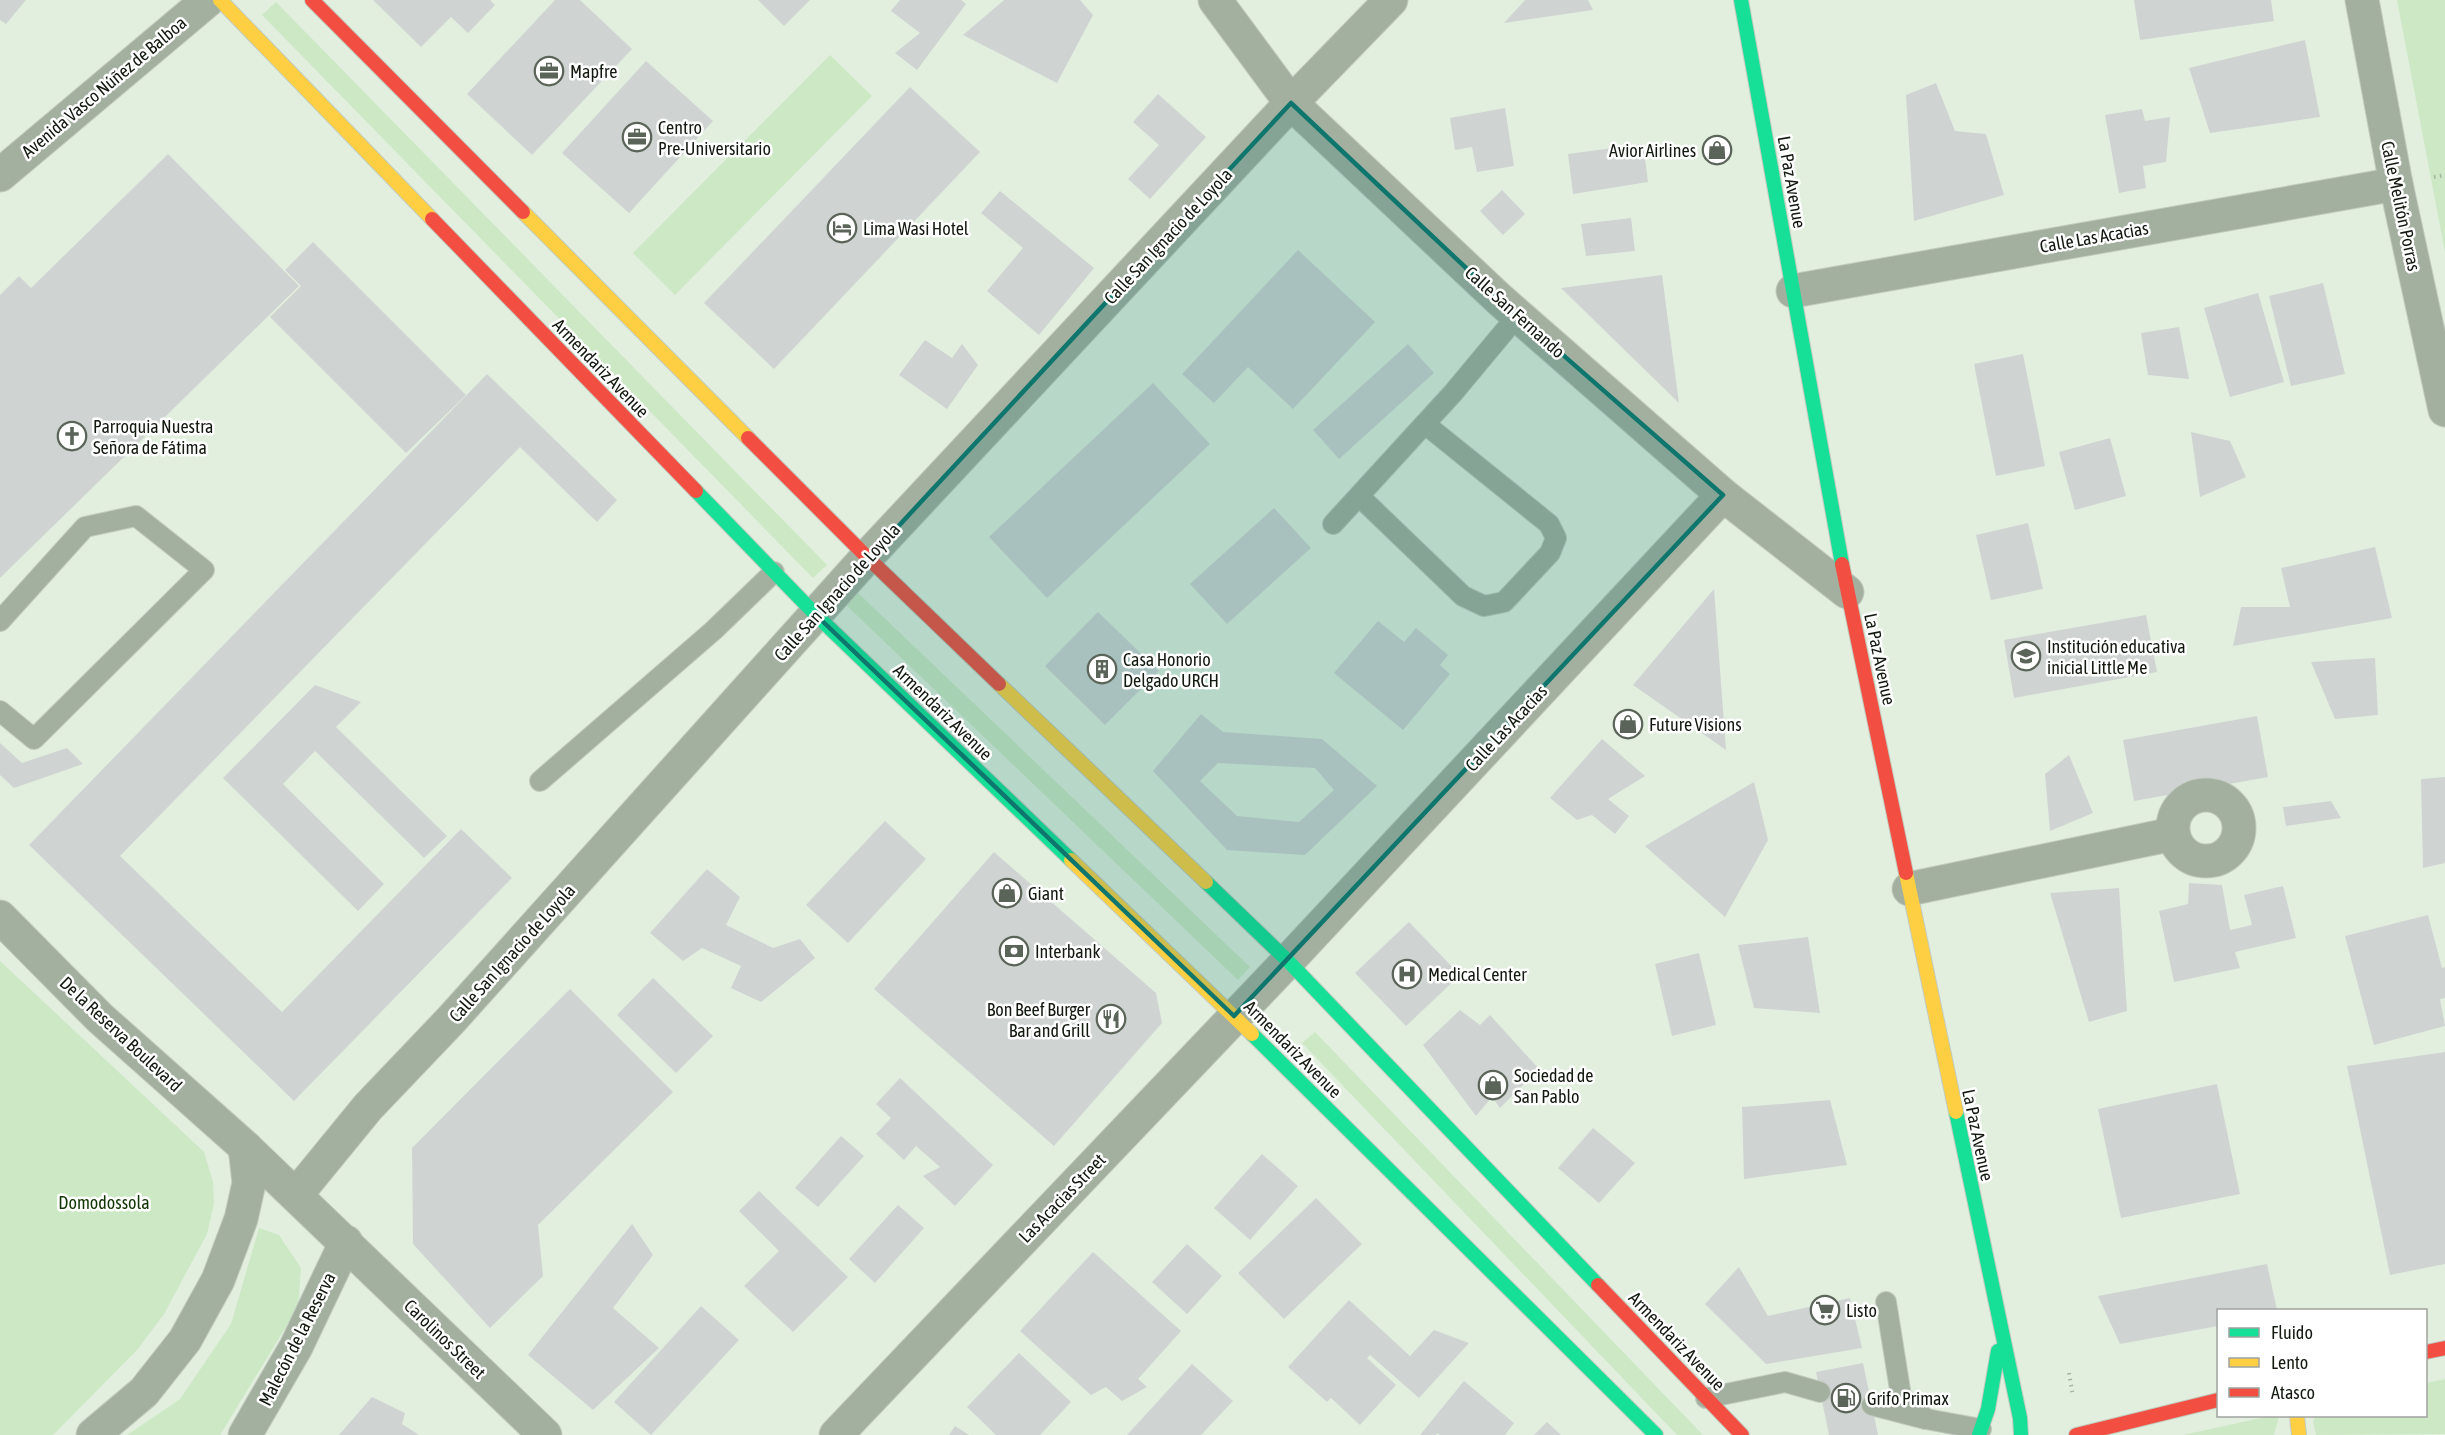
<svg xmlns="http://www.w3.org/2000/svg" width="2445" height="1435" font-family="'Asap Condensed',sans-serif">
	<rect width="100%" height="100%" fill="#e2efdf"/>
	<g fill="#cce8c4">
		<polygon points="2397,0 2445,0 2445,252"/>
		<polygon points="276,2 827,565 813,578 262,15"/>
		<polygon points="830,55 872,96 675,295 633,253"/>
		<polygon points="856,591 1250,967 1238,980 844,603"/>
		<polygon points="0,961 204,1152 213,1182 214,1203 207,1234 164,1314 137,1350 53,1435 0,1435"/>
		<polygon points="1315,1032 1703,1435 1677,1435 1302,1043"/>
		<polygon points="259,1228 279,1235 301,1268 298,1307 220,1435 127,1435 180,1399 231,1324"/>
		<polygon points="2445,1379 2445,1434 2316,1435 2313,1421 2316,1416 2426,1416 2426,1383"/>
		<polygon points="2270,1416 2279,1416 2274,1435 2183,1435"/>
	</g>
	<g fill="#cfd4d3" fill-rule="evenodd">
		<polygon points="0,0 26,0 6,24 0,20"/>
		<polygon points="373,0 490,0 495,5 468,33 451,17 421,47"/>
		<polygon points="555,0 580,0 632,49 532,155 467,94"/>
		<polygon points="758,0 810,0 784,26"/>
		<polygon points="900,0 961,0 966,4 917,70 895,53 920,33 891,11"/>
		<polygon points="1004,0 1080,0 1093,15 1057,83 963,35"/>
		<polygon points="1525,0 1588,0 1593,10 1504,23"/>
		<polygon points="2134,0 2271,0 2274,21 2140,40"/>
		<polygon points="2305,40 2320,117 2210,133 2189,68"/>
		<polygon points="646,61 713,121 629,213 562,153"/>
		<polygon points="1936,83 1955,131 1986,134 2004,195 1914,221 1906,95"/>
		<polygon points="910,87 980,152 774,369 704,303"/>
		<polygon points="1158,94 1206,137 1150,199 1128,179 1159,145 1133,122"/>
		<polygon points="1505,108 1514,166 1477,172 1472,147 1455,150 1450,118"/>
		<polygon points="2142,109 2145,121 2170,117 2166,162 2143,166 2146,188 2119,193 2105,115"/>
		<polygon points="1643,144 1648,182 1573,194 1568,154"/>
		<polygon points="168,154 299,286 0,578 0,295 19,276 31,288"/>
		<polygon points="1502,190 1525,214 1503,235 1480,211"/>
		<polygon points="1000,191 1094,268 1039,335 987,291 1023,248 981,213"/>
		<polygon points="1631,218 1635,251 1586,256 1581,224"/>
		<polygon points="313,242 466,395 406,453 270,317 301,286 285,270"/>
		<polygon points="1298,250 1375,322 1293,409 1248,367 1214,403 1182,374"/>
		<polygon points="1662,275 1679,403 1561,288"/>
		<polygon points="2323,283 2345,374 2291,386 2269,296"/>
		<polygon points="2258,293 2284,382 2230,397 2204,308"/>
		<polygon points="2179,327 2189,379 2148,375 2141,333"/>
		<polygon points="925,340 952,358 962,344 978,365 947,409 899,375"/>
		<polygon points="1408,344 1434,373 1339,459 1313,430"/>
		<polygon points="2023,354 2045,466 1996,476 1974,364"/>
		<polygon points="487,374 617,500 597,522 520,447 120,856 282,1012 461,829 512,878 294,1101 29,845"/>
		<polygon points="1153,383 1210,444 1047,598 989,537"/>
		<polygon points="2191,432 2230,441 2246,477 2200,497"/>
		<polygon points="2110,438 2126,496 2075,510 2059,452"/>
		<polygon points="1274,508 1311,548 1227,624 1190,584"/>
		<polygon points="2028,523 2043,589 1991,600 1976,535"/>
		<polygon points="2375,547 2392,618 2233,646 2241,607 2290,607 2281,568"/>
		<polygon points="1714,589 1726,750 1633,685"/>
		<polygon points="1098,612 1159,671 1105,725 1045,666"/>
		<polygon points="2146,615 2157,672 2014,698 2004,640"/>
		<polygon points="1378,621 1404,642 1416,628 1448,655 1440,665 1450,674 1403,730 1334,673"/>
		<polygon points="2375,658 2378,715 2335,719 2311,662"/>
		<polygon points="315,685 361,702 336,727 447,836 424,858 315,751 283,784 384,884 358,911 223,778"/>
		<path d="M1201,714l22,18 99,7 55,47 -72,69 -78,-5 -74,-79zM1218,763l97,5 19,22 -35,32 -62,-6 -37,-35z"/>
		<polygon points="2257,716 2268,777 2134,801 2123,740"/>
		<polygon points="1602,739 1645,776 1608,799 1629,816 1615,834 1592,815 1577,820 1550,798"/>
		<polygon points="0,743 22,763 67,748 83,764 14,788 0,775"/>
		<polygon points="2069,755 2093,813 2050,831 2045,774"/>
		<polygon points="2445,777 2445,863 2423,868 2421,779"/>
		<polygon points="1754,782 1768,840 1725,917 1645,846"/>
		<polygon points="2331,801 2341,818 2286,826 2283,807"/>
		<polygon points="885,821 926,859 848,943 806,905"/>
		<polygon points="994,852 1156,993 1162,1023 1054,1146 874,989"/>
		<polygon points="707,869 740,897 726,925 773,948 800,939 815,958 761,1002 731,988 741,966 702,948 683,961 650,933"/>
		<polygon points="2189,883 2222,885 2230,930 2252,925 2244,895 2283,886 2296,938 2235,952 2240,968 2174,982 2159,911 2188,904"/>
		<polygon points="2119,888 2127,1011 2089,1022 2050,893"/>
		<polygon points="2428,915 2442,968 2445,967 2445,998 2440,999 2445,1026 2374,1045 2345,936"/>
		<polygon points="1409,922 1460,975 1406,1026 1355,973"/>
		<polygon points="1808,937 1820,1013 1754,1008 1738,945"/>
		<polygon points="1699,953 1716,1025 1672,1036 1655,964"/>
		<polygon points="653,978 713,1036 676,1073 617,1015"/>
		<polygon points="570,989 673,1092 538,1225 543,1276 490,1328 413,1244 412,1148"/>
		<polygon points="1460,1010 1480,1025 1490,1015 1539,1069 1500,1108 1492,1097 1476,1116 1423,1045"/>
		<polygon points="2445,1052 2445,1264 2390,1275 2347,1066"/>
		<polygon points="900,1078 993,1165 955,1206 923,1176 940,1167 916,1146 904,1160 876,1134 891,1118 876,1104"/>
		<polygon points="2217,1084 2240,1194 2121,1218 2098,1109"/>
		<polygon points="1830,1100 1847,1165 1744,1179 1742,1107"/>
		<polygon points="1593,1128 1635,1163 1599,1203 1558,1168"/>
		<polygon points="841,1136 864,1156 818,1207 795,1188"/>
		<polygon points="1262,1154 1298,1186 1250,1240 1214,1208"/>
		<polygon points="759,1191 848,1277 793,1332 744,1286 779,1251 739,1211"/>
		<polygon points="1316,1198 1362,1244 1284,1319 1238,1273"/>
		<polygon points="898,1205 924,1228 875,1283 849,1259"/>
		<polygon points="632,1224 653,1255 613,1308 659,1348 593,1410 528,1355"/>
		<polygon points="1187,1244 1222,1276 1187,1314 1152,1282"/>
		<polygon points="1093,1252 1181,1331 1138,1379 1147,1387 1122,1401 1106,1387 1091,1395 1020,1331"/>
		<polygon points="2267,1264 2277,1310 2218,1310 2218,1326 2120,1344 2098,1296"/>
		<polygon points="1739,1267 1768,1316 1850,1298 1862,1348 1766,1364 1705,1304"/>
		<polygon points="1349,1300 1410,1356 1434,1330 1469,1343 1419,1398 1370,1355 1367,1358 1396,1385 1360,1425 1331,1398 1327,1402 1288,1367"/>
		<polygon points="701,1306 739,1340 651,1435 614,1402"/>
		<polygon points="1019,1353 1071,1402 1040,1435 996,1435 967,1407"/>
		<polygon points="1863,1363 1878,1435 1829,1435 1816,1372"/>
		<polygon points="1192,1364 1233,1401 1201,1435 1127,1435"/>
		<polygon points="1464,1381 1514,1423 1505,1435 1440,1435 1437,1433 1436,1435 1420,1435"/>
		<polygon points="372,1397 405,1413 402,1424 419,1435 339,1435"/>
		<polygon points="1547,1422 1561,1435 1534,1435"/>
		<polygon points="955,1426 969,1435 949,1435"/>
	</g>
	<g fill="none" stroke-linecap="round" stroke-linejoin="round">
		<g stroke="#c2cbbf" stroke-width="22">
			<g id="lane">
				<polyline points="1360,497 1463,596 1484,606 1504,602 1550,553 1556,538 1549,524 1425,424"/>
				<polyline points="1333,524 1453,393 1518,315"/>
				<polyline points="0,621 85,527 136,516 204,570 34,739 0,711"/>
				<polyline points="540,781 714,630 774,572"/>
				<polyline points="1886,1302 1901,1396 1926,1419"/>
				<polyline points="1706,1398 1785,1382 1820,1392"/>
				<polyline points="1872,1405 1926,1419 1981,1429"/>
			</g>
		</g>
		<g stroke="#c2cbbf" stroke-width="35">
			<g id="street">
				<polyline points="1215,0 1291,103 1499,299 1723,495 1847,592"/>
				<polyline points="2362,0 2396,184 2445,410"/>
				<polyline points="0,175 208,0"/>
				<polyline points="1793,291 2396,184"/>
				<circle cx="2206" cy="828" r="33"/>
				<polyline points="1909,889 2173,834"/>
				<polyline points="0,917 100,1018 245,1147 545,1435"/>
				<polyline points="296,1195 368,1107 451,1020 867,557 1291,103 1391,0"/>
				<polyline points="93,1435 144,1392 185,1340 218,1280 241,1219 249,1183 245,1147"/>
				<polyline points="245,1435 296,1347 346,1242"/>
				<polyline points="836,1435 1288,961 1723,495"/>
			</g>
		</g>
		<g stroke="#c2cbbf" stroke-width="16">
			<g id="fast">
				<polyline points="1741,0 1842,564"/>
				<polyline points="696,491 816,615 1071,860"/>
				<polyline points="1206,882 1288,961 1598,1285"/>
				<polyline points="1252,1034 1656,1435"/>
				<polyline points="1956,1112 2020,1418 2021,1435"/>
				<polyline points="1979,1435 1988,1409 1998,1351"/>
			</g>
		</g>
		<g stroke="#c2cbbf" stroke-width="16">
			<g id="slow">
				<polyline points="220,0 432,219"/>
				<polyline points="523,212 748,438"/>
				<polyline points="999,684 1206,882"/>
				<polyline points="1071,860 1252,1034"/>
				<polyline points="1906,873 1956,1112"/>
				<polyline points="2297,1416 2299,1435"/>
			</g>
		</g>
		<g stroke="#c2cbbf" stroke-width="16">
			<g id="jam">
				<polyline points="312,0 523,212"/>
				<polyline points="432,219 696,491"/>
				<polyline points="748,438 867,557 999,684"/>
				<polyline points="1842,564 1906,873"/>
				<polyline points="1598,1285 1742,1435"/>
				<polyline points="2426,1352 2445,1348"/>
				<polyline points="2076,1435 2218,1400"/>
			</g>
		</g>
		<g stroke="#a7b3a4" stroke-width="4" stroke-dasharray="1.5 4.5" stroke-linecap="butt">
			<polyline points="2434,177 2445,175"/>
			<polyline points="2069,1373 2073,1396"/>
		</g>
		<use href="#lane" stroke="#a3af9f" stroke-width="20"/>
		<use href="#street" stroke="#a3af9f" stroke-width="33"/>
		<use href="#fast" stroke="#16e098" stroke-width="14"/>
		<use href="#slow" stroke="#ffcf43" stroke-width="14"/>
		<use href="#jam" stroke="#f24e42" stroke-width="14"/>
	</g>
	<path fill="#0f766e" fill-opacity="0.2" stroke="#0f766e" stroke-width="4.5" stroke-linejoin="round" d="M1291,103l208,196 224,196 -489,521 -418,-401z"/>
	<defs>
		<g id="office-ring" transform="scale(1.5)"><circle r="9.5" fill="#fff" stroke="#5b6458" stroke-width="1.5"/><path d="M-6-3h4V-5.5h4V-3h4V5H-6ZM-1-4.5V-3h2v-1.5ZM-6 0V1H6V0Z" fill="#5b6458"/></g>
		<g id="shop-ring" transform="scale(1.5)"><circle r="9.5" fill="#fff" stroke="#5b6458" stroke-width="1.5"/><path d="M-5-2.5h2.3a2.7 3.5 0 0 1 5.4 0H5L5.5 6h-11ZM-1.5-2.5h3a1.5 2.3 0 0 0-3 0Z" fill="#5b6458"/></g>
		<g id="hotel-ring" transform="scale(1.5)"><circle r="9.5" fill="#fff" stroke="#5b6458" stroke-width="1.5"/><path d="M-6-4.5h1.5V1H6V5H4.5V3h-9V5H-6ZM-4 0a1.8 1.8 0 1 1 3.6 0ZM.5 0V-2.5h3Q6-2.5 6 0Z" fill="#5b6458"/></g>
		<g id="church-ring" transform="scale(1.5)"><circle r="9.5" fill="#fff" stroke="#5b6458" stroke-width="1.5"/><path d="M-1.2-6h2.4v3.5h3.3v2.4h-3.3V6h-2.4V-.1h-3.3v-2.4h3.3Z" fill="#5b6458"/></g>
		<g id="school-ring" transform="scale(1.5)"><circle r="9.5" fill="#fff" stroke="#5b6458" stroke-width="1.5"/><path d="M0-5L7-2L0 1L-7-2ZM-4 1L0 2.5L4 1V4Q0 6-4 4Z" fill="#5b6458"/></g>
		<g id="building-ring" transform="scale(1.5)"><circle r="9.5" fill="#fff" stroke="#5b6458" stroke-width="1.5"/><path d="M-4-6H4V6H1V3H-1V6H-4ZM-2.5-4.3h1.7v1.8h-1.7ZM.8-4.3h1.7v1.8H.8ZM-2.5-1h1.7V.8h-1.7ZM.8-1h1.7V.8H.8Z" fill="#5b6458"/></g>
		<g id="bank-ring" transform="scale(1.5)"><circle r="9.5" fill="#fff" stroke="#5b6458" stroke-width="1.5"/><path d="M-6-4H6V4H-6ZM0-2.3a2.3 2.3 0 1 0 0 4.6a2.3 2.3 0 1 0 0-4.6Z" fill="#5b6458"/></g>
		<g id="hospital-ring" transform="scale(1.5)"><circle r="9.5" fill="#fff" stroke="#5b6458" stroke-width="1.5"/><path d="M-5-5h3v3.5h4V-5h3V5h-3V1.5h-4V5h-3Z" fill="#5b6458"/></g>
		<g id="restaurant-ring" transform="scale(1.5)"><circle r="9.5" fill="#fff" stroke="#5b6458" stroke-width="1.5"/><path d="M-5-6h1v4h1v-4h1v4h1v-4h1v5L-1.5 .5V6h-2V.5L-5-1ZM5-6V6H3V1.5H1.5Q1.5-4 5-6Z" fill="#5b6458"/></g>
		<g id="supermarket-ring" transform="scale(1.5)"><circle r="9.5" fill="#fff" stroke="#5b6458" stroke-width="1.5"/><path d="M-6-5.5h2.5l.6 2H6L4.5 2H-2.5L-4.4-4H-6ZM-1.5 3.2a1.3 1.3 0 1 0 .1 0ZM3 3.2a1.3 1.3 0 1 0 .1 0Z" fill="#5b6458"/></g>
		<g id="fuel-ring" transform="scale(1.5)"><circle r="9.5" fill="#fff" stroke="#5b6458" stroke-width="1.5"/><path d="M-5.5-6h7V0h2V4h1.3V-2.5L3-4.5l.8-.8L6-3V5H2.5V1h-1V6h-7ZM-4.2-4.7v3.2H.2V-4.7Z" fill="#5b6458"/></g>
	</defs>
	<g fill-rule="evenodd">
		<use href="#office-ring" x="549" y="71"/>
		<use href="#office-ring" x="637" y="137"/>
		<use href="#shop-ring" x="1717" y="150"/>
		<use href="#hotel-ring" x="842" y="228"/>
		<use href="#church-ring" x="72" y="436"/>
		<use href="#school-ring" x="2026" y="656"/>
		<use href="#building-ring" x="1102" y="669"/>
		<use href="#shop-ring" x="1628" y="724"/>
		<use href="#shop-ring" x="1007" y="893"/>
		<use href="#bank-ring" x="1014" y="951"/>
		<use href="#hospital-ring" x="1407" y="974"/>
		<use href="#restaurant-ring" x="1111" y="1019"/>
		<use href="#shop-ring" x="1493" y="1085"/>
		<use href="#supermarket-ring" x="1825" y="1310"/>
		<use href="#fuel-ring" x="1846" y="1398"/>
	</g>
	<g text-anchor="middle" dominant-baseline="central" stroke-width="5" stroke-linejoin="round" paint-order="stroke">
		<g font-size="18" fill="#12190f" stroke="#fff" text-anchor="start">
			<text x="570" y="71">Mapfre</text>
			<text x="658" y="127">Centro<tspan x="658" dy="21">Pre-Universitario</tspan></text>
			<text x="1696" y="150" text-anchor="end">Avior Airlines</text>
			<text x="863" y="228">Lima Wasi Hotel</text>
			<text x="93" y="426">Parroquia Nuestra<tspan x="93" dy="21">Señora de Fátima</tspan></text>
			<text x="2047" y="646">Institución educativa<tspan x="2047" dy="21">inicial Little Me</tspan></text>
			<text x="1123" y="659">Casa Honorio<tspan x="1123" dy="21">Delgado URCH</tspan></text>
			<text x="1649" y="724">Future Visions</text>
			<text x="1028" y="893">Giant</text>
			<text x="1035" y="951">Interbank</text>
			<text x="1428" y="974">Medical Center</text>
			<text x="1090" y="1009" text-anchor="end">Bon Beef Burger<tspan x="1090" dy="21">Bar and Grill</tspan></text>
			<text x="1514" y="1075">Sociedad de<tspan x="1514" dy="21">San Pablo</tspan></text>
			<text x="1846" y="1310">Listo</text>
			<text x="1867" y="1398">Grifo Primax</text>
		</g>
		<g font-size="18" fill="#12190f" stroke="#fff">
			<text transform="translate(104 87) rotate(-40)">Avenida Vasco Núñez de Balboa</text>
			<text transform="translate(1792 182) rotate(80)">La Paz Avenue</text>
			<text transform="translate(2401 206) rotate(78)">Calle Melitón Porras</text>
			<text transform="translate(1168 236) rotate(-47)">Calle San Ignacio de Loyola</text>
			<text transform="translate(2094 237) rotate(-10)">Calle Las Acacias</text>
			<text transform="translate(1515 312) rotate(42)">Calle San Fernando</text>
			<text transform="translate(601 368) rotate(46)">Armendariz Avenue</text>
			<text transform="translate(837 592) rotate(-48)">Calle San Ignacio de Loyola</text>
			<text transform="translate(1880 659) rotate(78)">La Paz Avenue</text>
			<text transform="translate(943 712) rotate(44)">Armendariz Avenue</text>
			<text transform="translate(1506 728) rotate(-47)">Calle Las Acacias</text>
			<text transform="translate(512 953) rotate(-48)">Calle San Ignacio de Loyola</text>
			<text transform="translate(121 1034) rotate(43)">De la Reserva Boulevard</text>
			<text transform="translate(1293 1049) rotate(45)">Armendariz Avenue</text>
			<text transform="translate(1978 1135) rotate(78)">La Paz Avenue</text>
			<text transform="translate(1062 1198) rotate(-46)">Las Acacias Street</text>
			<text transform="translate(297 1339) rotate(-63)">Malecón de la Reserva</text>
			<text transform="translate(445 1339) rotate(44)">Carolinos Street</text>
			<text transform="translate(1677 1341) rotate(46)">Armendariz Avenue</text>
		</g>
		<g font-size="18" fill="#123603" stroke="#fff">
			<text x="104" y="1202">Domodossola</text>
		</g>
	</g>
	<rect x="2217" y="1309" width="210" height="108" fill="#ffffff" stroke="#a0a39f" stroke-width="1.5"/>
	<rect x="2229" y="1328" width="30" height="9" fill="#16e098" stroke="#a0a39f" stroke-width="1.5"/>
	<text x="2271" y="1339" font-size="18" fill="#12190f">Fluido</text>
	<rect x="2229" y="1358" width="30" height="9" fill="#ffcf43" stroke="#a0a39f" stroke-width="1.5"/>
	<text x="2271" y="1369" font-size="18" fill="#12190f">Lento</text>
	<rect x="2229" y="1388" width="30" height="9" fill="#f24e42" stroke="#a0a39f" stroke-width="1.5"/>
	<text x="2271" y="1399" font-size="18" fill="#12190f">Atasco</text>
</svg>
